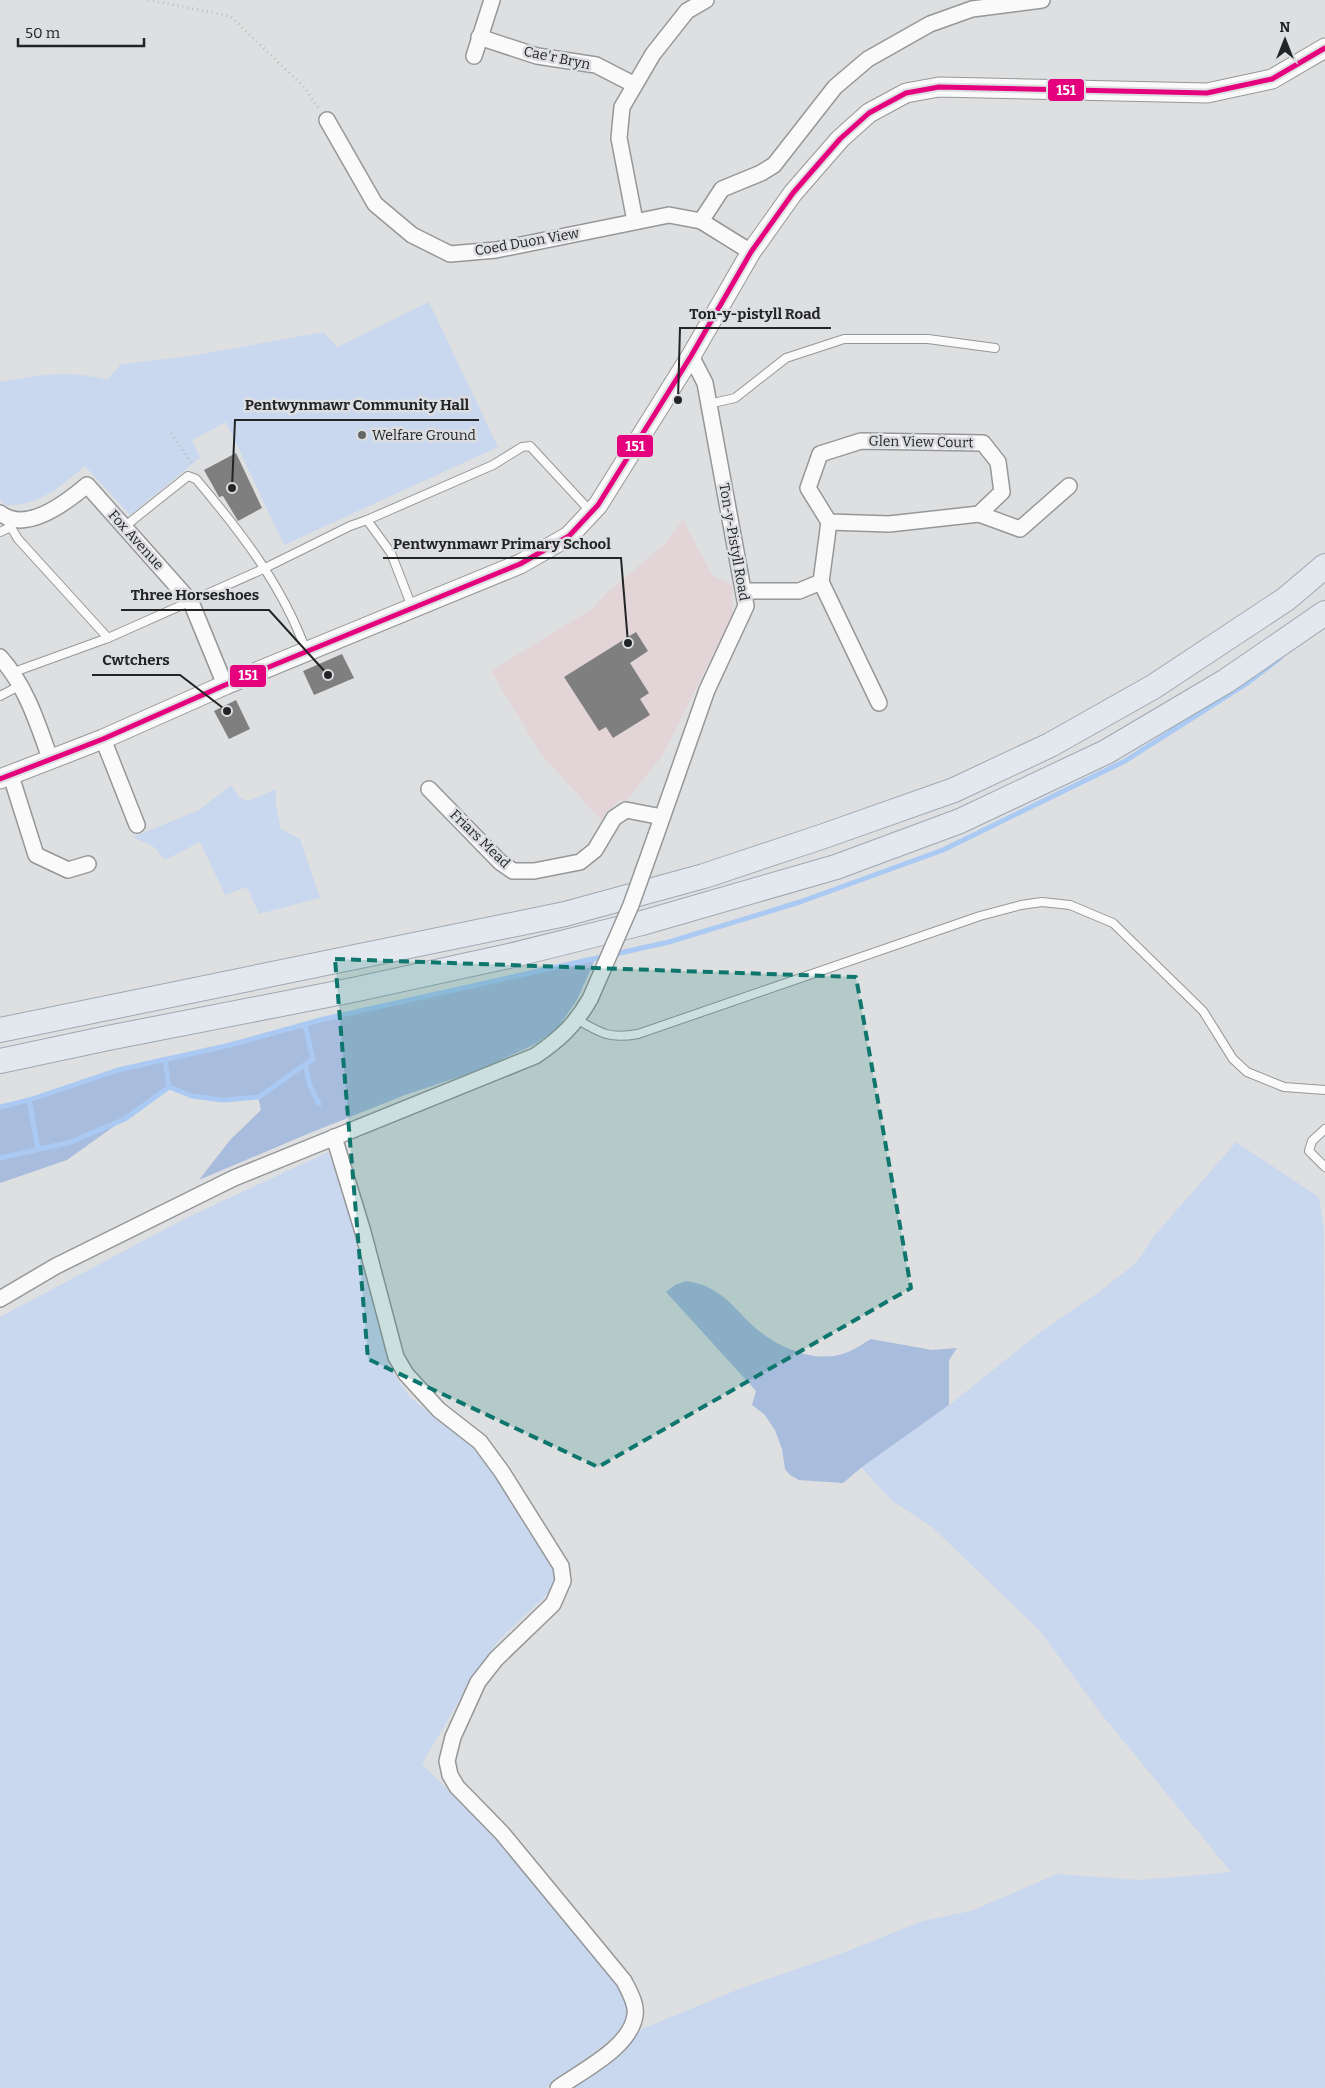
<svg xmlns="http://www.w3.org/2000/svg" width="1325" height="2088" font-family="Bitter,serif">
	<rect width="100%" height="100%" fill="#dedfe0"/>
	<polygon fill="#e3d5d7" points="683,520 712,575 732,585 733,615 662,756 625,802 620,800 601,820 541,754 491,671 592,609 609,591 665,544"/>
	<g fill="#cad8ef">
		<path d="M429,302l69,145 -214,98 -58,-123 -34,18 8,18 -70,57 -45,-49c-24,20 -47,41 -80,39l-5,-6v-117c37,-7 70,-12 107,-2l14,-16 63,-7 140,-25 13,15z"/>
		<polygon points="231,785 240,798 248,801 276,789 276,805 281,829 300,839 320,898 259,914 247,887 225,895 200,842 165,860 154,847 133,837 199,810"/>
		<polygon points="1236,1142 1319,1197 1324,1231 1325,2088 569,2088 644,2028 739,1989 845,1952 922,1921 971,1911 1057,1874 1140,1880 1231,1872 1102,1715 1039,1630 933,1528 891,1500 861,1467 949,1405 1043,1330 1099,1292 1137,1262 1154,1236"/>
		<polygon points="328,1152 343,1189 390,1368 410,1397 476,1450 494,1475 554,1571 554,1588 499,1640 473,1677 422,1764 493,1834 576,1931 620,1986 630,2013 625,2029 546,2088 0,2088 0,1317 186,1218"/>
	</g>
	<g fill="#a8bcdd">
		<polygon points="595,960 577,1000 557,1029 535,1044 480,1070 405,1095 305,1135 199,1180 230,1140 261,1110 258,1097 223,1100 192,1096 169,1087 67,1160 0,1183 0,1107 29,1100 118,1070 230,1045 324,1019"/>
		<path d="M686,1281c32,5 42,20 63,41 23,23 66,44 99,30 8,-3 16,-9 23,-13l61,11 25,-2 -8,12v45l-87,62 -19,16 -44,-3 -9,-5 -5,-6 -3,-20 -7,-19 -11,-16 -12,-9 4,-14 -90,-99 9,-7z"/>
	</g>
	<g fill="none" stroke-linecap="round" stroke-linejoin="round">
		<g stroke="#aacaf4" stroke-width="5">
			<polyline points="165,1060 169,1087"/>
			<polyline points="305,1065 310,1086 319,1104"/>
			<polyline points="29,1100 38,1149"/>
			<polyline points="0,1107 29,1100 118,1070 230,1045 324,1019 669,942 800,902 943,850 1125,761 1246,684 1280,658"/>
			<polyline points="0,1158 71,1142 125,1119 169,1087 192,1096 223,1100 259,1097 313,1059 305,1025"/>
		</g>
	</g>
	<g fill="#7f7f80">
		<polygon points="236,453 262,508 238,521 223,496 219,497 204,470"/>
		<polygon points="636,632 648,651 630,663 649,693 640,699 650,715 613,738 606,727 599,731 564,677"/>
		<polygon points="342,654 354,678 314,695 303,671"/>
		<polygon points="236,700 250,729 229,739 214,711"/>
	</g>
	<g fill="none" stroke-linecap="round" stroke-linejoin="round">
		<g stroke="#969798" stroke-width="10">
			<g id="service">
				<polyline points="709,404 735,398 786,358 844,339 928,339 995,348"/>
				<polyline points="6,519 18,539 108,638 14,672"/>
				<polyline points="367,520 493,465 522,447 530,446 591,512"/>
				<path d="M124,527l64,-51 8,3c44,52 87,107 110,172"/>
				<polyline points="0,532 11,527"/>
				<polyline points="108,638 261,570 350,526 367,520 391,553 412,607"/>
				<polyline points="0,696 19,686"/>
				<path d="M578,1020c24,14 32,19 60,14l342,-118 41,-11 21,-3 28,3 43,18 90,88 30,48 14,13 37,15 41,3"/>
				<polyline points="1325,1129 1312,1141 1309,1151 1325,1167"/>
			</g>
		</g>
		<g stroke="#969798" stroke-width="18">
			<g id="minor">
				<polyline points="479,37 537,56 596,65 633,84"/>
				<polyline points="474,56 492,0"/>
				<polyline points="327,120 375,204 412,235 450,254 496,250 669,215 701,221 751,252"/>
				<polyline points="635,221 619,138 622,107 653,54 687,11 706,0"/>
				<polyline points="701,221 722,189 761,173 774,165 835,87 868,59 930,24 972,9 1042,0"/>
				<polygon points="861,441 983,443 998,462 1002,492 979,514 889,524 829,522 808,488 820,454"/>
				<path d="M0,513c26,21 67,-11 87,-28l104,117 34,83"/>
				<polyline points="979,514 1020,529 1069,486"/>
				<polyline points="821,582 879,703"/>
				<polyline points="744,591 799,591 821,582 829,522"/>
				<path d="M0,657c26,29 37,65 50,101"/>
				<polyline points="103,739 137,825"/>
				<polyline points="11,776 36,855 68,870 88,864"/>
				<polyline points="429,789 500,862 513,871 534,871 580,862 595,850 614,818 626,810 662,817"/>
				<polyline points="656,835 707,690 746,606 705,383 691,356"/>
				<path d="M334,1137l29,95 33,125 10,17 33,36 41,32 22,30 59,94 2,15 -10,23 -57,55 -18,23 -25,55 -6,24 3,14 7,12 45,46 122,148c5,10 13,23 11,34 -4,32 -52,55 -77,73"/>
				<path d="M0,1299l56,-33 178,-88 301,-122c25,-17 40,-31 55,-57"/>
			</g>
		</g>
		<g stroke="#969798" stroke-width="21">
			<polyline id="tertiary" points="0,779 103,739 225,685 520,564 569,536 598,505 691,356 751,252 793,193 840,139 869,113 906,93 939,87 1207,93 1272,79 1325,48"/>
		</g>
		<g stroke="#9fa8b2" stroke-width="26">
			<g id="primary">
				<polyline points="0,1030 565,914 704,876 821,837 954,790 1050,745 1153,687 1286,599 1325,566"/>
				<polyline points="0,1061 108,1038 353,990 509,956 642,923 836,867 960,821 1106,752 1226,681 1325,613"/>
			</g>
		</g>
		<g stroke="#bebebf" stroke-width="3" stroke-dasharray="1 4" stroke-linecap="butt">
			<polyline points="148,0 230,16 304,87 319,109"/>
			<polyline points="171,433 193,465"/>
		</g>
		<use href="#service" stroke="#fafafa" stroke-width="8"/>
		<use href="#minor" stroke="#fafafa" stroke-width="15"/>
		<use href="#tertiary" stroke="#fafafa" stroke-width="19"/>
		<use href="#primary" stroke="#e3e8ee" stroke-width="24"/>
		<g stroke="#969798" stroke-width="18" stroke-linecap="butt">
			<polyline id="minor-bridge" points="590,999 631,905 656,835"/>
		</g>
		<use href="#minor-bridge" stroke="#fafafa" stroke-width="15"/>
		<g stroke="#dddee1" stroke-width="9">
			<polyline id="bus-1" points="0,779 103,739 225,685 520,564 569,536 598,505 691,356 751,252 793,193 840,139 869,113 906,93 939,87 1207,93 1272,79 1325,48"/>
		</g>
		<use href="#bus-1" stroke="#e5007d" stroke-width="5"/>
	</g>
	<path fill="#0f766e" fill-opacity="0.2" stroke="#0f766e" stroke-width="4" stroke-dasharray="10 6" stroke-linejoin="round" d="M335,959l521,18 55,311 -313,179 -230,-108z"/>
	<circle fill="#646566" stroke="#dddee1" stroke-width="2" cx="362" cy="435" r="5"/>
	<g text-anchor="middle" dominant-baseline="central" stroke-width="5" stroke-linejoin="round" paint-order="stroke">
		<g font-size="14" fill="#232425" stroke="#dddee1">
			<text transform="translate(557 58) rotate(12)">Cae'r Bryn</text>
			<text transform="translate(527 242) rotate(-10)">Coed Duon View</text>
			<text transform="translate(921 442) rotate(1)">Glen View Court</text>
			<text transform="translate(136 540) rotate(48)">Fox Avenue</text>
			<text transform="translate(734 542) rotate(80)">Ton-y-Pistyll Road</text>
			<text transform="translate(480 839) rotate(44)">Friars Mead</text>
		</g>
		<g font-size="14" fill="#232425" stroke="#dddee1" text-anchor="start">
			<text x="372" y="435">Welfare Ground</text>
		</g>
	</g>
	<path fill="none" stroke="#232425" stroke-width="2" d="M678 400L680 328H831M232 488L235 420H479M628 643L621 558H383M328 675L269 610H121M227 711L180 675H92"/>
	<g fill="#232425" stroke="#dddee1" stroke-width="2">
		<circle cx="678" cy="400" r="5"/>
		<circle cx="232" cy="488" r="5"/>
		<circle cx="628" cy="643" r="5"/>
		<circle cx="328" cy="675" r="5"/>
		<circle cx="227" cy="711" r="5"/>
	</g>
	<g font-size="15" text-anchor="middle" font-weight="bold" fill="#232425" stroke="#dddee1" stroke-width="5" stroke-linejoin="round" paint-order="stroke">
		<text x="755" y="319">Ton-y-pistyll Road</text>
		<text x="357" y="410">Pentwynmawr Community Hall</text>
		<text x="502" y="549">Pentwynmawr Primary School</text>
		<text x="195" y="600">Three Horseshoes</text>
		<text x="136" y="665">Cwtchers</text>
	</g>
	<g stroke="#dddee1" stroke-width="2">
		<rect x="1047" y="78" width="38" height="24" rx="5" fill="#e5007d"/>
		<rect x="616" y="434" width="38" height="24" rx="5" fill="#e5007d"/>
		<rect x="229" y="664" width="38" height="24" rx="5" fill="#e5007d"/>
	</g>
	<g font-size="14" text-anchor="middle" font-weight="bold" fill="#fff">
		<text x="1066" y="95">151</text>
		<text x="635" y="451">151</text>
		<text x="248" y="680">151</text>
	</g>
	<g transform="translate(1285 40)" stroke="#dddee1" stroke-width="4" paint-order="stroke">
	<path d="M0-4L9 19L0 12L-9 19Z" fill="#232425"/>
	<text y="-8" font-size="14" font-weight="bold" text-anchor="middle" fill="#232425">N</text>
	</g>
	<path d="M18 38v8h126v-8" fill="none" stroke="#232425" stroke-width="2.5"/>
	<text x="25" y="38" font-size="15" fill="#232425" stroke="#dddee1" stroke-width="4" paint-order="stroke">50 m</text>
</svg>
